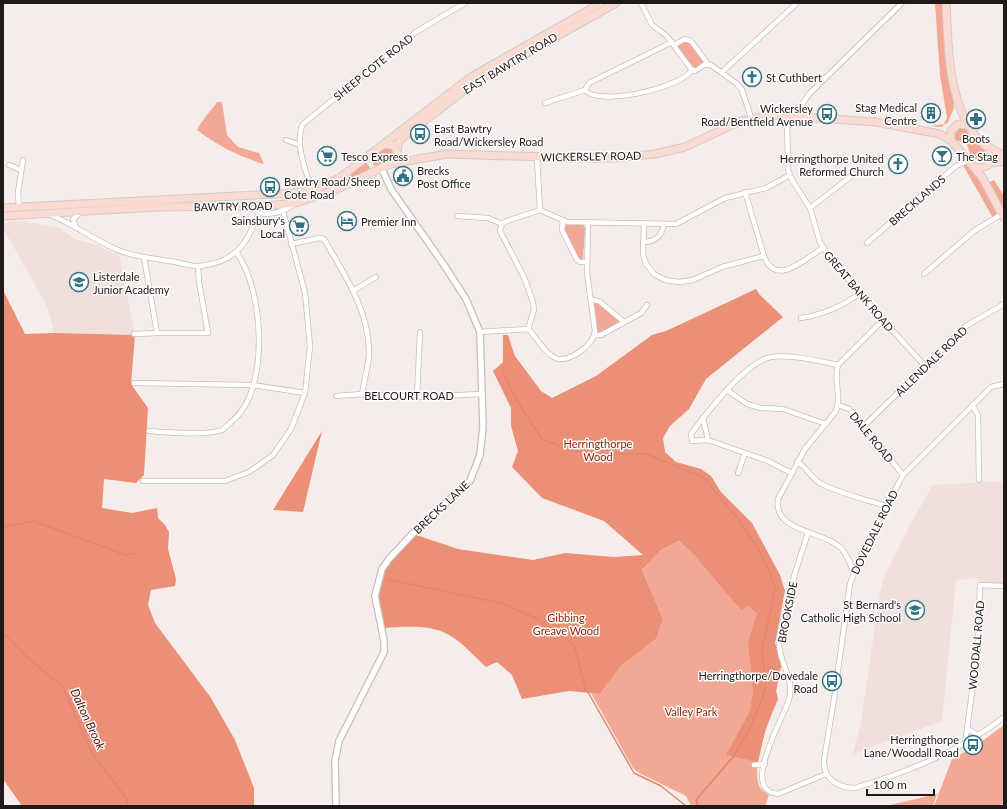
<svg xmlns="http://www.w3.org/2000/svg" width="1007" height="809" font-family="Lato,sans-serif">
	<rect width="100%" height="100%" fill="#f6edeb"/>
	<g fill="#f0dfdb">
		<polygon points="21,221 60,228 75,239 102,246 102,248 119,255 135,335 54,333 48,308 3,228 5,222"/>
		<polygon points="1004,481 1004,584 985,582 979,581 978,578 956,580 942,721 853,754 861,723 880,592 885,575 911,523 933,485"/>
	</g>
	<g fill="#f2a895">
		<polygon points="935,3 944,3 954,108 948,122 941,127 931,126 944,124 947,118 940,75"/>
		<polygon points="686,41 690,42 704,61 695,69 678,48 679,44"/>
		<path d="M217,102h5l5,33 11,12 21,6 5,11c-26,-8 -44,-17 -67,-34 5,-10 13,-18 20,-28z"/>
		<polygon points="959,127 967,128 988,151 988,155 986,159 981,161 972,158 967,145 955,139 954,133"/>
		<path d="M384,148l8,1 2,6c-3,7 -14,12 -21,10v-8z"/>
		<path d="M366,162l4,6c-19,14 -41,21 -62,29l-1,-4 37,-14z"/>
		<path d="M963,165l6,1c8,10 27,35 28,48l-4,4z"/>
		<polygon points="994,180 1004,196 1004,210 988,183"/>
		<polygon points="567,225 583,225 585,228 583,260 578,259 564,230 565,226"/>
		<polygon points="597,302 619,321 618,324 599,332 597,331 593,304"/>
		<path d="M679,541l78,73 21,5 -3,24 6,23 -5,25 2,8c-8,19 -30,71 -17,90 2,2 5,4 8,6l-4,11h-74l-5,-10 -47,-23 -6,-5 -42,-75 9,1 21,-28 35,-27 7,-20 -21,-49 19,-20z"/>
		<polygon points="1004,725 1004,801 1001,806 934,806 952,759 977,745"/>
		<polygon points="937,794 933,806 886,806"/>
	</g>
	<g fill="#eb8f77">
		<path d="M756,289l4,6 23,22 -77,62 -17,30 -19,17 -7,12 2,14 11,10 25,7 10,7 10,16 31,31 28,52 5,16 -10,52 6,23 -5,25 2,8 -12,28 -8,35 -32,-7 24,-44 3,-20 -5,-49 9,-28 -9,-8 -7,4 -46,-54 -16,-15 -18,9 -19,20 21,49 -7,20 -35,27 -21,28 -31,-3 -47,8 -10,-24 -15,-13 -11,5c-11,-10 -24,-25 -37,-32 -19,-11 -45,-8 -65,-7 -7,-24 -8,-50 10,-71 6,-8 15,-14 22,-22l42,14 75,11 32,-7 49,4 29,-2 -39,-34 -62,-23 -30,-31 6,-16 -7,-25v-18l-18,-37 10,-9v-27h5l7,21 26,35 11,7 44,-22 56,-41 14,-4z"/>
		<polygon points="3,290 25,334 54,333 135,335 131,384 148,408 144,475 136,483 104,479 102,508 132,513 157,508 158,518 165,525 169,532 168,549 176,579 175,586 151,590 148,605 155,623 211,698 235,740 254,788 254,806 22,806 3,779"/>
		<polygon points="322,431 303,512 273,510"/>
	</g>
	<g fill="none" stroke-linecap="round" stroke-linejoin="round">
		<g stroke="#e2876f" stroke-width="1.5">
			<polyline points="502,371 516,399 542,439 569,450 605,454 647,454 704,478 737,518 759,550 770,573 775,588 762,650 766,684 762,699 751,726 733,757 696,800 698,806"/>
			<polyline points="3,527 34,521 125,555 136,553"/>
			<polyline points="387,579 504,604 536,618 574,645 585,687 634,773 661,786 686,806"/>
			<polyline points="3,633 29,659 63,687 91,752 127,799 127,806"/>
		</g>
		<g stroke="#c6bebb" stroke-width="6">
			<g id="minor">
				<polyline points="641,3 652,25 667,36 691,69 695,71 704,65 711,65 736,83 742,90 751,118"/>
				<polyline points="674,45 685,39 691,41 708,64"/>
				<polyline points="722,72 797,3"/>
				<path d="M585,90c13,17 96,-2 107,-20"/>
				<polyline points="585,90 589,83 672,42"/>
				<polyline points="545,103 585,90"/>
				<polyline points="787,117 788,170 792,180 810,208 820,242 828,255 883,320 925,366"/>
				<polyline points="802,117 803,103 809,94 902,3"/>
				<polyline points="286,140 300,145"/>
				<polyline points="537,158 540,210 567,222 676,224 725,198 766,188 790,175"/>
				<polyline points="9,165 21,170"/>
				<path d="M312,190c-6,-19 -18,-47 -9,-66l113,-92 49,-29"/>
				<polyline points="745,192 764,256"/>
				<polyline points="19,207 18,192 23,160"/>
				<path d="M251,207c9,13 34,5 44,-4"/>
				<polyline points="810,208 854,174"/>
				<path d="M48,214c24,9 46,26 70,36 16,7 34,8 51,11 10,1 21,6 31,5 36,-4 47,-22 59,-53"/>
				<polyline points="457,216 488,218 502,224"/>
				<polyline points="563,220 562,230 577,260 580,262 587,262"/>
				<path d="M644,224l-1,30 3,10 8,10 11,6 14,2 14,-2 29,-13 42,-11c12,32 40,3 59,-8"/>
				<polyline points="76,228 73,219 81,212"/>
				<path d="M643,242c12,0 19,-6 21,-18"/>
				<polyline points="867,243 956,166 969,160"/>
				<path d="M291,244l29,-6 4,1c20,35 45,71 45,113 0,13 -5,28 -7,42"/>
				<polyline points="144,257 157,333 208,333 199,282 198,266"/>
				<polyline points="924,274 974,231 1002,214"/>
				<polyline points="353,291 376,277"/>
				<polyline points="591,300 599,301 624,322"/>
				<path d="M801,318c20,-3 43,-12 59,-25"/>
				<polyline points="528,329 534,310 533,302 524,277 500,231 502,224 507,221 540,210"/>
				<path d="M480,332l48,-3c18,19 24,43 53,22 7,-5 13,-11 14,-20l-8,-58 1,-51"/>
				<polyline points="134,334 157,333"/>
				<polyline points="594,335 601,335 641,313 647,305"/>
				<polyline points="134,383 253,385 305,393"/>
				<path d="M1004,384l-13,3 -88,88 -42,80 -11,29 -16,115 -10,61c-1,19 14,28 31,28 52,-16 106,-37 149,-71"/>
				<polyline points="727,390 747,404 761,408 783,409 826,424"/>
				<polyline points="336,396 362,394 417,397 482,394"/>
				<polyline points="417,397 420,332"/>
				<polyline points="838,405 849,409 853,413 903,475"/>
				<polyline points="972,405 978,415 979,480"/>
				<polyline points="703,418 708,440"/>
				<polyline points="864,426 966,326 1004,304"/>
				<path d="M149,431c18,1 57,5 73,-1 3,-2 7,-6 9,-8 40,-30 33,-134 5,-170"/>
				<path d="M797,462c10,5 14,16 23,21 20,11 45,16 66,23"/>
				<polyline points="738,473 745,453"/>
				<path d="M791,473l-23,-12 -60,-21 -16,1 -1,-7c15,-20 54,-72 80,-77 19,-3 48,4 67,8"/>
				<polyline points="143,481 225,481 249,472 273,455 291,429 305,393 310,346 305,293 283,211"/>
				<path d="M808,533c-9,26 -17,52 -23,79 -2,10 -6,20 -6,30 -1,18 14,35 11,53 -2,18 -53,95 -12,99l48,-20"/>
				<path d="M853,571c-3,-8 -6,-18 -13,-24 -17,-16 -67,-15 -62,-48l27,-50 31,-38c6,-15 -3,-31 2,-46l45,-45"/>
				<polyline points="968,729 978,735"/>
				<polyline points="965,744 978,647 980,585 1004,586"/>
				<polyline points="754,765 765,764"/>
			</g>
		</g>
		<g stroke="#c6bebb" stroke-width="8">
			<polyline id="tertiary" points="336,806 335,761 339,741 384,652 384,641 375,596 382,569 389,559 417,529 470,481 480,455 483,427 480,332 466,299 444,265 391,189 381,167"/>
		</g>
		<g stroke="#cdcdcc" stroke-width="9">
			<g id="primary">
				<path d="M946,3c2,41 2,87 22,122"/>
				<path d="M958,124l10,1c3,4 6,10 9,13 8,7 27,20 7,29 -3,1 -6,1 -9,0 -7,-5 -16,-19 -24,-26v-10z"/>
				<polyline points="989,147 1004,156"/>
				<polyline points="397,151 398,144 401,139 475,82 616,3"/>
				<polyline points="990,162 1004,162"/>
				<polyline points="390,164 447,154 580,158 615,158 655,154 685,147 741,121 773,115 876,122 940,134 951,141"/>
				<polyline points="972,165 982,177 1004,218"/>
				<polyline points="3,208 293,193 312,190 338,179 471,77 601,3"/>
				<polyline points="3,216 156,207 266,206 295,203 333,191 392,163 397,158 397,151 393,145 384,144"/>
			</g>
		</g>
		<use href="#minor" stroke="#fff" stroke-width="4.5"/>
		<use href="#tertiary" stroke="#fff" stroke-width="5.5"/>
		<use href="#primary" stroke="#fadad1" stroke-width="7"/>
	</g>
	<defs>
		<g id="church-ring" transform="scale(1)"><circle r="9.5" fill="#fefcfc" stroke="#307484" stroke-width="1.5"/><path d="M-1.2-6h2.4v3.5h3.3v2.4h-3.3V6h-2.4V-.1h-3.3v-2.4h3.3Z" fill="#307484"/></g>
		<g id="building-ring" transform="scale(1)"><circle r="9.5" fill="#fefcfc" stroke="#307484" stroke-width="1.5"/><path d="M-4-6H4V6H1V3H-1V6H-4ZM-2.5-4.3h1.7v1.8h-1.7ZM.8-4.3h1.7v1.8H.8ZM-2.5-1h1.7V.8h-1.7ZM.8-1h1.7V.8H.8Z" fill="#307484"/></g>
		<g id="bus-ring" transform="scale(1)"><circle r="9.5" fill="#fefcfc" stroke="#307484" stroke-width="1.5"/><path d="M-5-6H5V4H4V6H2V4H-2V6H-4V4H-5ZM-3.5-4V0h7V-4ZM-3.5 1.2v1.5H-2V1.2ZM2 1.2v1.5H3.5V1.2Z" fill="#307484"/></g>
		<g id="pharmacy-ring" transform="scale(1)"><circle r="9.5" fill="#fefcfc" stroke="#307484" stroke-width="1.5"/><path d="M-2-6h4v4h4v4h-4v4h-4v-4h-4v-4h4Z" fill="#307484"/></g>
		<g id="supermarket-ring" transform="scale(1)"><circle r="9.5" fill="#fefcfc" stroke="#307484" stroke-width="1.5"/><path d="M-6-5.5h2.5l.6 2H6L4.5 2H-2.5L-4.4-4H-6ZM-1.5 3.2a1.3 1.3 0 1 0 .1 0ZM3 3.2a1.3 1.3 0 1 0 .1 0Z" fill="#307484"/></g>
		<g id="bar-ring" transform="scale(1)"><circle r="9.5" fill="#fefcfc" stroke="#307484" stroke-width="1.5"/><path d="M-6-5H6L.8 .8V4.5H3.5V6h-7V4.5H-.8V.8Z" fill="#307484"/></g>
		<g id="civic-ring" transform="scale(1)"><circle r="9.5" fill="#fefcfc" stroke="#307484" stroke-width="1.5"/><path d="M-.6-6.5H3V-4.5H.6V-3L4-1V1h2V6H-6V1h2V-1L-.6-3ZM-1.2 2.5V6h2.4V2.5Z" fill="#307484"/></g>
		<g id="hotel-ring" transform="scale(1)"><circle r="9.5" fill="#fefcfc" stroke="#307484" stroke-width="1.5"/><path d="M-6-4.5h1.5V1H6V5H4.5V3h-9V5H-6ZM-4 0a1.8 1.8 0 1 1 3.6 0ZM.5 0V-2.5h3Q6-2.5 6 0Z" fill="#307484"/></g>
		<g id="school-ring" transform="scale(1)"><circle r="9.5" fill="#fefcfc" stroke="#307484" stroke-width="1.5"/><path d="M0-5L7-2L0 1L-7-2ZM-4 1L0 2.5L4 1V4Q0 6-4 4Z" fill="#307484"/></g>
	</defs>
	<g fill-rule="evenodd">
		<use href="#church-ring" x="752" y="77"/>
		<use href="#building-ring" x="931" y="113"/>
		<use href="#bus-ring" x="827" y="114"/>
		<use href="#pharmacy-ring" x="976" y="119"/>
		<use href="#bus-ring" x="420" y="134"/>
		<use href="#supermarket-ring" x="327" y="156"/>
		<use href="#bar-ring" x="942" y="156"/>
		<use href="#church-ring" x="898" y="164"/>
		<use href="#civic-ring" x="403" y="176"/>
		<use href="#bus-ring" x="270" y="187"/>
		<use href="#hotel-ring" x="347" y="221"/>
		<use href="#supermarket-ring" x="299" y="226"/>
		<use href="#school-ring" x="79" y="282"/>
		<use href="#school-ring" x="915" y="610"/>
		<use href="#bus-ring" x="832" y="681"/>
		<use href="#bus-ring" x="973" y="745"/>
	</g>
	<g text-anchor="middle" dominant-baseline="central" stroke-width="3" stroke-linejoin="round" paint-order="stroke">
		<g font-size="11" fill="#1d1a19" stroke="#fefcfc">
			<text transform="translate(510 63) rotate(-31)">EAST BAWTRY ROAD</text>
			<text transform="translate(373 67) rotate(-39)">SHEEP COTE ROAD</text>
			<text transform="translate(591 156) rotate(-1)">WICKERSLEY ROAD</text>
			<text transform="translate(917 200) rotate(-41)">BRECKLANDS</text>
			<text transform="translate(233 206) rotate(-1)">BAWTRY ROAD</text>
			<text transform="translate(859 291) rotate(50)">GREAT BANK ROAD</text>
			<text transform="translate(931 361) rotate(-44)">ALLENDALE ROAD</text>
			<text x="409" y="395">BELCOURT ROAD</text>
			<text transform="translate(872 437) rotate(51)">DALE ROAD</text>
			<text transform="translate(441 507) rotate(-43)">BRECKS LANE</text>
			<text transform="translate(874 532) rotate(-64)">DOVEDALE ROAD</text>
			<text transform="translate(787 612) rotate(-79)">BROOKSIDE</text>
			<text transform="translate(976 645) rotate(-85)">WOODALL ROAD</text>
		</g>
		<g font-size="11" fill="#1d1a19" stroke="#fefcfc" text-anchor="start">
			<text x="766" y="77">St Cuthbert</text>
			<text x="917" y="107" text-anchor="end">Stag Medical<tspan x="917" dy="13">Centre</tspan></text>
			<text x="813" y="108" text-anchor="end">Wickersley<tspan x="813" dy="13">Road/Bentfield Avenue</tspan></text>
			<text x="434" y="128">East Bawtry<tspan x="434" dy="13">Road/Wickersley Road</tspan></text>
			<text x="976" y="138" text-anchor="middle">Boots</text>
			<text x="341" y="156">Tesco Express</text>
			<text x="956" y="156">The Stag</text>
			<text x="884" y="158" text-anchor="end">Herringthorpe United<tspan x="884" dy="13">Reformed Church</tspan></text>
			<text x="417" y="170">Brecks<tspan x="417" dy="13">Post Office</tspan></text>
			<text x="284" y="181">Bawtry Road/Sheep<tspan x="284" dy="13">Cote Road</tspan></text>
			<text x="285" y="220" text-anchor="end">Sainsbury's<tspan x="285" dy="13">Local</tspan></text>
			<text x="361" y="221">Premier Inn</text>
			<text x="93" y="276">Listerdale<tspan x="93" dy="13">Junior Academy</tspan></text>
			<text x="901" y="604" text-anchor="end">St Bernard's<tspan x="901" dy="13">Catholic High School</tspan></text>
			<text x="818" y="675" text-anchor="end">Herringthorpe/Dovedale<tspan x="818" dy="13">Road</tspan></text>
			<text x="959" y="739" text-anchor="end">Herringthorpe<tspan x="959" dy="13">Lane/Woodall Road</tspan></text>
		</g>
		<g font-size="11" fill="#912604" stroke="#fefcfc">
			<text x="598" y="443">Herringthorpe<tspan x="598" dy="13">Wood</tspan></text>
			<text x="566" y="617">Gibbing<tspan x="566" dy="13">Greave Wood</tspan></text>
			<text x="691" y="711">Valley Park</text>
		</g>
		<g font-size="12" font-style="italic" fill="#501708" stroke="#fefcfc">
			<text transform="translate(88 719) rotate(65)">Dalton Brook</text>
		</g>
	</g>
	<rect width="1007" height="809" fill="none" stroke="#1d1a19" stroke-width="8"/>
	<path d="M867 789v6h67v-6" fill="none" stroke="#1d1a19" stroke-width="2"/>
	<text x="873" y="789" font-size="12" fill="#1d1a19" stroke="#fefcfc" stroke-width="3" paint-order="stroke">100 m</text>
</svg>
